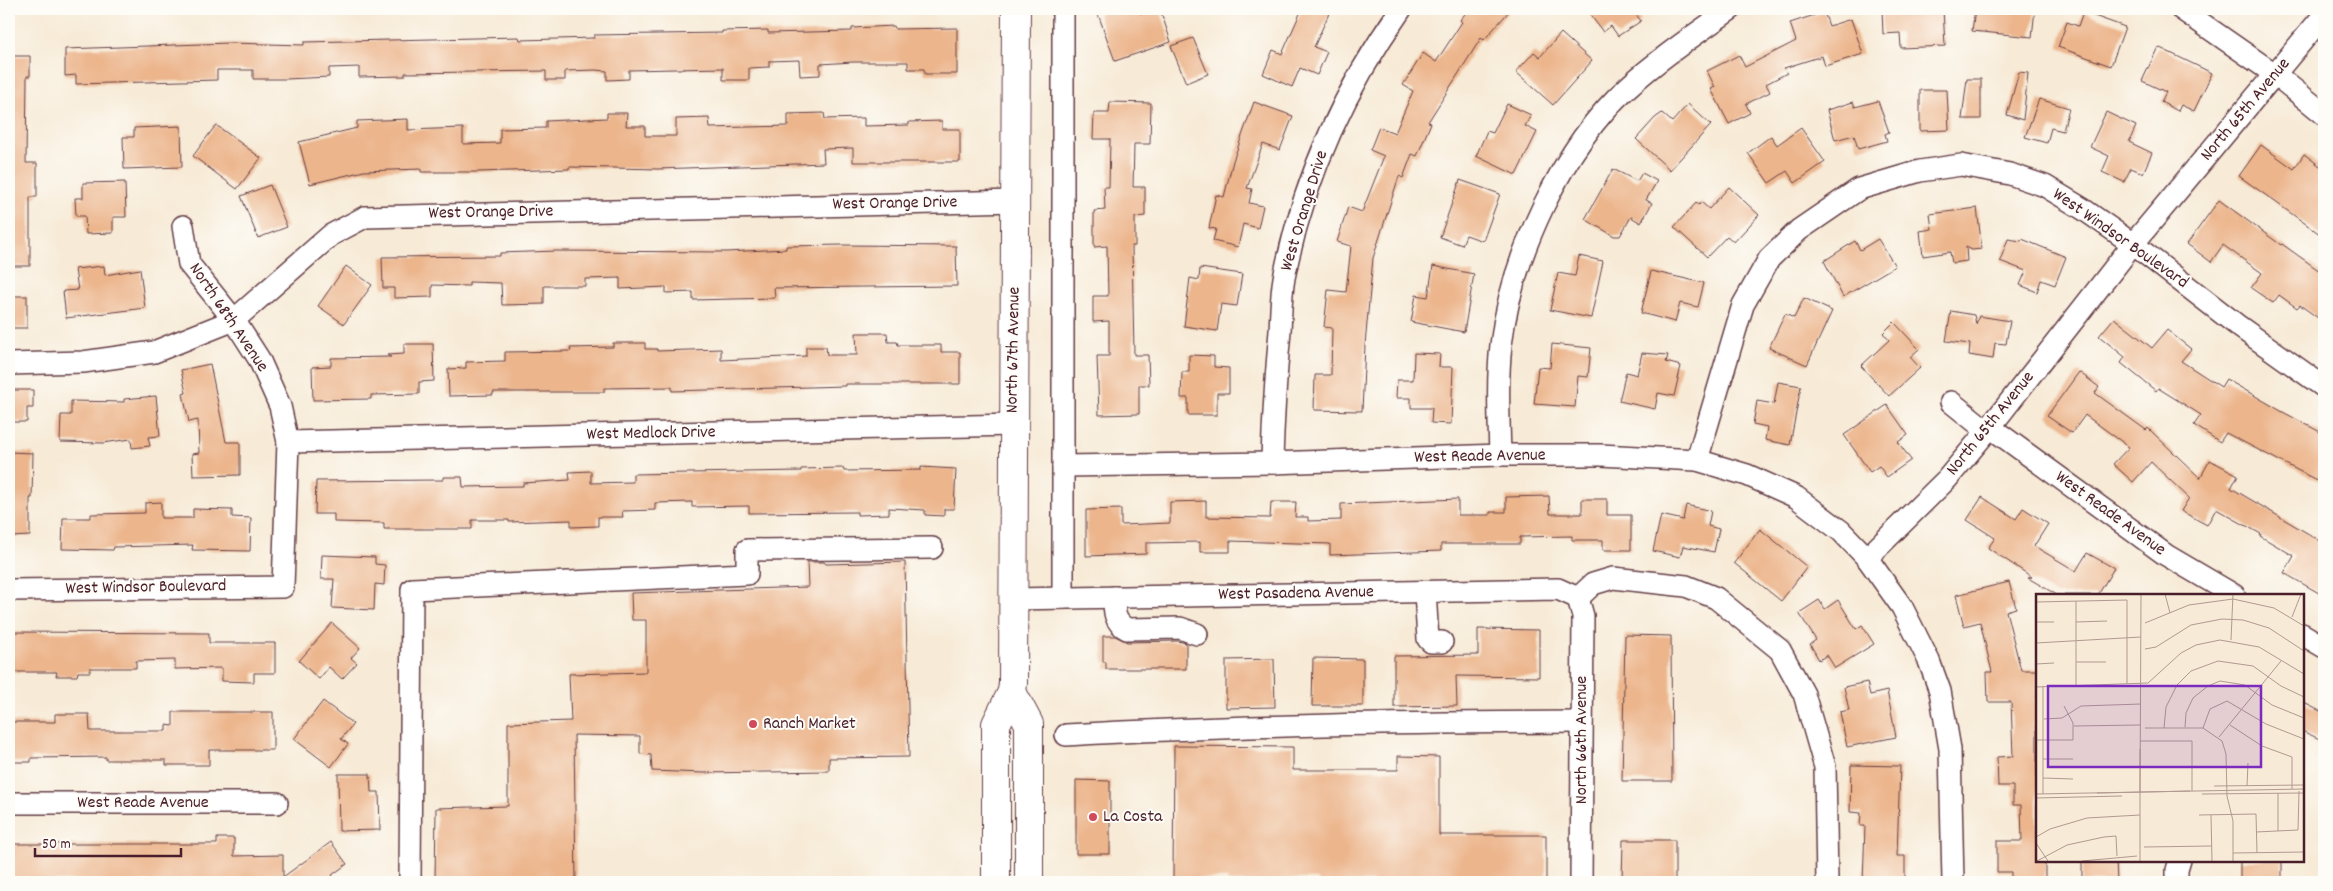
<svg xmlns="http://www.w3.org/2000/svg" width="2333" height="891" font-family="Dekko,sans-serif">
	<rect width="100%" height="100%" fill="#fdfcf7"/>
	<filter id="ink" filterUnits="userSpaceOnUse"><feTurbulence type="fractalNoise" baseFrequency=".02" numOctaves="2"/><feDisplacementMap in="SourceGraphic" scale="10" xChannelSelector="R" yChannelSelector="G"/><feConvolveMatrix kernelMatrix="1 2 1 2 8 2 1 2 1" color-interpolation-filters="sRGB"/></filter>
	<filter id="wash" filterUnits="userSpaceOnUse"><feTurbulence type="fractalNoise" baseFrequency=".0096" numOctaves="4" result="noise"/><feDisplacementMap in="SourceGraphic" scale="20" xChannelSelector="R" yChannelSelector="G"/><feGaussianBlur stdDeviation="1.12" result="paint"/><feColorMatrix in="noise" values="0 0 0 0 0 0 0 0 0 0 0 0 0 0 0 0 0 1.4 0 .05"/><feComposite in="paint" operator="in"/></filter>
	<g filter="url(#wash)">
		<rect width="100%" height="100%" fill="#f7ead6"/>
		<g id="blocks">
			<g fill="#ecb58c">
				<polygon points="1113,9 1139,9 1141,14 1160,9 1171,42 1115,61 1098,14"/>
				<polygon points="1302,9 1331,9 1314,47 1327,52 1317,75 1300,68 1292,87 1263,74 1273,50 1282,54"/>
				<polygon points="1469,9 1511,9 1484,40 1481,38 1428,122 1431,123 1417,156 1412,154 1403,178 1399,176 1373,258 1365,345 1362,411 1314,410 1315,375 1331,375 1332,328 1324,327 1328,290 1346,292 1351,246 1337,242 1348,207 1362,212 1384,156 1370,150 1379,127 1395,133 1413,91 1403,85 1423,53 1436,62 1462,22 1460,20"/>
				<polygon points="1586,9 1632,9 1641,21 1618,36 1611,26 1603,32"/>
				<polygon points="1882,9 1943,9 1945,46 1901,48 1900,33 1883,34"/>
				<polygon points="1975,9 2035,9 2032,37 1972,31"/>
				<polygon points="1824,12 1829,26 1851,19 1863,54 1825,66 1822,56 1784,68 1787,73 1766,84 1770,92 1746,104 1750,113 1729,124 1711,89 1715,87 1707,71 1739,55 1745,67 1796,41 1790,23"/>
				<polygon points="2083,12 2125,27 2111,66 2058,47 2067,22 2078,26"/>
				<polygon points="894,26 895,29 957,28 957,74 925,74 924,69 908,69 908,62 853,62 820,64 820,75 800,76 799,60 769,61 769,67 749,68 749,80 723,80 723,68 629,70 629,79 607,80 607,71 595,70 565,71 565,80 546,80 546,71 405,73 405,76 359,77 359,67 329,68 329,77 286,79 253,79 253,70 217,70 217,80 110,83 76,84 76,75 65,76 65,49 229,43 304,45 304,42 519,37 520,40 594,38 594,35 722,33 722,31 768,30 768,33 852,31 852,28"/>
				<polygon points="1561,33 1592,61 1553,105 1516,72 1534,52 1540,57"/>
				<polygon points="1193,38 1208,74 1186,83 1171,46"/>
				<polygon points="2158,47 2212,73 2194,111 2181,105 2178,111 2161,102 2166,92 2142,81"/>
				<polygon points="9,56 30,56 30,76 27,76 26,163 37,163 37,197 30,197 30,266 9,266"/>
				<polygon points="2019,72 2028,73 2023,120 2007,115"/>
				<polygon points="1967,79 1981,79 1981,119 1962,119"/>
				<polygon points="1920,90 1947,90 1949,130 1920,131"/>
				<polygon points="2039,99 2069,108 2063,131 2051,128 2047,143 2025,137"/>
				<polygon points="1878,101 1889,132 1885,134 1887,141 1858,149 1854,135 1835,140 1827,110 1853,102 1855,107"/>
				<polygon points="1110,102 1151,103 1150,144 1134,144 1133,187 1145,187 1145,216 1135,217 1135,246 1132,246 1134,355 1148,355 1149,385 1139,385 1139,414 1099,415 1097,356 1109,356 1109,321 1093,322 1093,296 1108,296 1107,246 1094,247 1094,211 1105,210 1104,187 1109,187 1110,139 1093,139 1094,113 1109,113"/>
				<polygon points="1254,102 1293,116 1280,150 1263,144 1247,188 1252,189 1249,203 1263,206 1258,228 1243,224 1238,247 1213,241 1216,229 1209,228 1216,195 1224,197 1233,161"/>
				<polygon points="1507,104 1531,115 1525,126 1537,132 1516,175 1476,156 1487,131 1493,133"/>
				<polygon points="1688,104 1711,125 1670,170 1636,139 1655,118 1662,113 1672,122"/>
				<polygon points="2106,112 2136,126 2129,142 2152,153 2143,173 2131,168 2124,182 2102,172 2109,156 2090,147"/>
				<polygon points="607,113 627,113 626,126 645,126 645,136 676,136 676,119 709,118 710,128 788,126 788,114 824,113 825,119 864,118 864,126 909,125 909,122 942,121 942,129 960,129 960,162 853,162 853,148 823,149 824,163 658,169 569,167 569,169 479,172 421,172 421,169 364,171 310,184 299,142 357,128 357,121 408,119 408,130 463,128 463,144 500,143 500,129 546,128 546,121 607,118"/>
				<polygon points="216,125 261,158 237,189 193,156"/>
				<polygon points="181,126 182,167 124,169 123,137 134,137 134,128"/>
				<polygon points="1801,128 1825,162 1795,183 1787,171 1769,183 1748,153 1771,136 1777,145"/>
				<polygon points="2261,145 2294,169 2304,154 2324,169 2324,237 2239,176"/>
				<polygon points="1613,169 1637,181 1642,173 1657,181 1646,200 1652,203 1641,223 1631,217 1620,236 1614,236 1585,219"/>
				<polygon points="1460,180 1500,194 1483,241 1466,235 1462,245 1440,237"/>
				<polygon points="125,182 126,217 113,217 113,233 86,234 85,216 76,216 75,198 83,198 83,183"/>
				<polygon points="270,185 287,227 258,238 241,196"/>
				<polygon points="1729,187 1759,215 1734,242 1727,236 1707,257 1674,227 1696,203 1699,205 1701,202 1709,209"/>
				<polygon points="2219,200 2281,245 2282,244 2324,274 2324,309 2318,318 2300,305 2297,308 2279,295 2273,303 2251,288 2262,273 2223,245 2211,262 2187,244"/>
				<polygon points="1977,208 1982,249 1972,250 1966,247 1967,261 1952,263 1950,252 1923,256 1920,231 1932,229 1930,214"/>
				<polygon points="1878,239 1895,266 1843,297 1824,261 1855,241 1860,250"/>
				<polygon points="2008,239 2021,241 2022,239 2066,257 2055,285 2041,280 2037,292 2020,285 2026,271 2000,261"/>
				<polygon points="844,245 956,246 957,286 774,288 775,298 693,300 693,292 666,293 666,287 620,289 620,278 585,279 585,286 544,286 544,304 502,305 501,283 469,282 469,286 432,285 432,297 394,298 394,288 383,288 382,257 500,256 500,253 557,251 726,252 786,249 786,246"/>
				<polygon points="1579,256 1603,261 1591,318 1550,310 1558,273 1575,276"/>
				<polygon points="104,266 105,275 140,269 145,308 66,318 63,291 78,290 75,269"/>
				<polygon points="346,266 372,285 344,324 318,306"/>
				<polygon points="1433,266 1474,274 1464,332 1411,322 1416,295 1428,297"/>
				<polygon points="1200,268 1242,274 1237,306 1221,304 1217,331 1184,326 1190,278 1199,280"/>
				<polygon points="1651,271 1704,283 1698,307 1680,303 1675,322 1641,313"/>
				<rect x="9" y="296" width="18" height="32"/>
				<polygon points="1804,298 1832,311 1807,365 1769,348 1785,314 1794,318"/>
				<polygon points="1951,311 1974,315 1976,324 1979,316 2010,321 2006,344 1995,343 1993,359 1969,355 1970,344 1946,341"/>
				<polygon points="2114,318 2152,348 2167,330 2191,349 2181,361 2221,387 2226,379 2281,411 2324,434 2324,484 2226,433 2220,442 2194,425 2201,415 2158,388 2156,391 2121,363 2125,357 2099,336"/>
				<polygon points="1894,322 1919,349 1910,357 1920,368 1889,396 1861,366 1889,340 1883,333"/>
				<polygon points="856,333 887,333 888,342 897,342 898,345 941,345 941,352 960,352 960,384 845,384 845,386 672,391 672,387 604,388 604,392 493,392 493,395 449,396 448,369 466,368 466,362 505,361 505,352 571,351 570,348 613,347 613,343 645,343 645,349 657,349 657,351 721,349 721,360 806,356 806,347 826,347 827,355 857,355"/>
				<polygon points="404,344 433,344 434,381 419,382 419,394 371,395 371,399 313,400 312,367 331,366 331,358 391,357 387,355 404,354"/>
				<polygon points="1552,344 1591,348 1588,377 1578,376 1575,407 1534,404 1538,367 1550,368"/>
				<polygon points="1414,353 1440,354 1439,367 1453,367 1451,424 1431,423 1432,408 1411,408 1411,398 1396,398 1397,380 1413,380"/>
				<polygon points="1642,353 1668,355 1666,362 1681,366 1674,396 1658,393 1655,409 1619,401 1626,372 1637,375"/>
				<polygon points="1189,355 1214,356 1214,367 1229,368 1229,393 1217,393 1217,415 1188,415 1188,398 1181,398 1182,372 1189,372"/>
				<polygon points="210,364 226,442 240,442 240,475 193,476 192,454 199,453 198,420 189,422 183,394 186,393 181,370"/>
				<polygon points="2079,372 2099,387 2095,393 2146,430 2148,428 2200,478 2210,460 2238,475 2231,488 2324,543 2324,596 2284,573 2294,556 2260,536 2261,534 2216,509 2207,525 2181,511 2189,498 2151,462 2133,482 2113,464 2129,447 2085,415 2072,433 2047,416"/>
				<polygon points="1778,382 1801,386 1790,445 1765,440 1767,427 1753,424 1757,401 1774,404"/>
				<polygon points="9,390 33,390 33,408 27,408 27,422 9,422"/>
				<polygon points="156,396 160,436 148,437 150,446 132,448 131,439 103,443 60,442 61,415 71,415 71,401 124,402 124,399"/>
				<polygon points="1887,405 1908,435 1898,442 1911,460 1887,477 1879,466 1870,472 1844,435"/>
				<polygon points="9,452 33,453 32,498 30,498 30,536 9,537"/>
				<polygon points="921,467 956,469 954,509 944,509 944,516 925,515 925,510 889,508 889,514 857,515 857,512 749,513 749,506 692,507 692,502 655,503 655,510 622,511 623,517 598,517 598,526 571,527 571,520 509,522 509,520 472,520 472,529 384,529 384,523 334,522 334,514 315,514 316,481 443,480 443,477 462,477 463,487 523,486 523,483 570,480 569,472 591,471 591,483 633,482 633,474 801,471 801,469 843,468 844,471 921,470"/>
				<polygon points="1549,496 1550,514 1582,514 1582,499 1607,499 1607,515 1631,515 1631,550 1603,550 1603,540 1572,540 1572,536 1520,537 1520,544 1441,544 1441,551 1330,555 1330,544 1230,541 1230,552 1200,552 1200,542 1146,543 1146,554 1086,556 1086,510 1121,509 1121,525 1170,523 1170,502 1206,501 1206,517 1270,518 1271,502 1296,502 1295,517 1308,517 1308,521 1341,520 1341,504 1458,499 1458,515 1490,515 1490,512 1506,512 1506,497"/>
				<polygon points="1982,497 2016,519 2023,508 2048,524 2034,546 2076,571 2087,553 2114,568 2098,595 2057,595 2028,578 2032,577 1988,548 1995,538 1967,520"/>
				<polygon points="161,502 161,518 193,518 193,509 232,510 232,517 251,518 250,551 192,550 193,545 114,547 113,550 62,549 63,518 91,518 91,514 145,513 145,503"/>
				<polygon points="1686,505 1711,511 1708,526 1719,529 1714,552 1683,546 1680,557 1653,551 1661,515 1683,520"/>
				<polygon points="1760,529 1807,567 1781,601 1734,563"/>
				<polygon points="322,555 375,557 375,564 385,565 384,585 375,584 374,610 332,608 334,579 321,579"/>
				<polygon points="807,562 824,562 826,564 905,562 909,757 829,758 829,771 703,773 652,771 651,755 640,754 640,736 574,735 576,882 435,882 436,808 508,806 508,723 571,721 569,674 646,672 646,620 632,620 631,593 808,587"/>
				<polygon points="2009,582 2016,608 2006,611 2021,670 2037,670 2037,860 2045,860 2045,882 2011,882 2011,872 1997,872 1997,841 2022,841 2021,805 2013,805 2013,786 1998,786 1997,757 2013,756 2011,702 1988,702 1987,672 1992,672 1980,622 1964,626 1956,595"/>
				<polygon points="1819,600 1825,609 1838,600 1856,629 1862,625 1874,644 1835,668 1827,655 1819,660 1810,644 1816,640 1799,613"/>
				<polygon points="332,623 360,648 351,658 357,663 342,679 329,667 319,679 299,661"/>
				<polygon points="1478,629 1539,630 1539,677 1456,676 1457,706 1394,707 1394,656 1478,655"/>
				<polygon points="9,632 209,633 209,643 275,643 275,673 254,673 254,682 222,681 222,668 175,669 175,660 136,661 136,668 90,668 90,672 78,672 77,676 56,676 57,672 9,672"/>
				<polygon points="1625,635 1671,636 1672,781 1622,781"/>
				<polygon points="1103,636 1115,636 1127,642 1178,641 1186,643 1186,669 1106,669 1106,662 1103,662"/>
				<polygon points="1313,658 1363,659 1363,706 1312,706"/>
				<polygon points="1274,659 1275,707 1226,708 1226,660"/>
				<polygon points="1867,682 1870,695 1887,691 1896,737 1847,747 1840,712 1849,710 1844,687"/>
				<polygon points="323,701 353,724 341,739 348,744 331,767 294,739"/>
				<polygon points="2302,702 2324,713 2324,741 2302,731"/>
				<polygon points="173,712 273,712 273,750 209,750 209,765 166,765 166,760 106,760 106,757 31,758 31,762 9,762 9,722 55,722 55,714 89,714 90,731 166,731 166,725 173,726"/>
				<polygon points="1174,746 1293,747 1293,770 1398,770 1398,756 1439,757 1439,835 1546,835 1546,882 1440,882 1440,879 1407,879 1407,882 1318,882 1318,879 1290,879 1290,882 1228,882 1227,879 1173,878"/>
				<polygon points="1851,765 1900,766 1897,856 1905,856 1905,882 1863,882 1865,826 1860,826 1861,813 1850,812"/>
				<polygon points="338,774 370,774 371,792 379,792 380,830 339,831"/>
				<polygon points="1076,780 1110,781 1110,854 1076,854"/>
				<polygon points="217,838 234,838 234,856 283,855 283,877 331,842 347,864 332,875 337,882 103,882 103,880 9,882 9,844 217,844"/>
				<polygon points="1623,840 1675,840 1675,882 1622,882"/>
				<polygon points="2082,860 2116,860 2117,882 2082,882"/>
				<rect x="2240" y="860" width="42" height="22"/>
			</g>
		</g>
	</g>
	<g filter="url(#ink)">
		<use href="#blocks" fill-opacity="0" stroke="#643d45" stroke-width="1"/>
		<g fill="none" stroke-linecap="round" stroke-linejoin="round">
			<g stroke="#643d45" stroke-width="24">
				<g id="minor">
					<polyline points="2181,9 2276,75 2324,114"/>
					<polyline points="9,364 83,362 154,352 234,320 331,235 365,217 1016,201"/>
					<polyline points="1951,402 1987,431"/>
					<polyline points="1990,427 2166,555 2234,595"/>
					<polyline points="288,442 1013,425"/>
					<path d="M1500,455c-1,-37 -3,-74 1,-110 10,-87 62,-200 127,-258 32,-29 68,-53 103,-78"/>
					<polyline points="1697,460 1743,305 1769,259 1799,230 1859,189 1920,171 1961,165 2010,174 2045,186 2083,209 2133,244 2237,325 2324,387"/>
					<path d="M1272,463c1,-44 4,-88 8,-132 1,-18 1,-36 4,-53 19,-97 60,-188 117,-269"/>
					<polyline points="1063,466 1272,463 1500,455 1600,455 1697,460 1747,475 1796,497 1841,531 1867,558 1902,607 1929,661 1940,691 1950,749 1953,882"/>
					<polyline points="1867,558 1947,479 1987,431 2133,244 2324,15"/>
					<polyline points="9,590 283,587 288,442 280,406 259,359 234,320 189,264 183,226"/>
					<polyline points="1425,592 1428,639 1431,642 1442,642"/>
					<path d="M1114,597c0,14 0,25 13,32l53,-1 17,6"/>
					<polyline points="1063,598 1063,9"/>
					<polyline points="1578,598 1593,584 1613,578 1686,586 1716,598 1780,650 1804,694 1825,767 1827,882"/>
					<polyline points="1578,598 1583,616 1581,882"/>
					<polyline points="1013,599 1558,589 1578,598"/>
					<polyline points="2302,634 2324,647"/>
					<path d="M1066,735c172,-10 344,-12 516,-13"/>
					<polyline points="9,803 277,803"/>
					<polyline points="410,882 412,589 747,574 747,550 932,548"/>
					<polyline points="2177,882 2177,870 2180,860"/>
				</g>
			</g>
			<g stroke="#643d45" stroke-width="30">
				<g id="major">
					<polyline points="1012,692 1029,724 1029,882"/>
					<polyline points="996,882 996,724 1012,692 1013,683 1016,9"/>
				</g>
			</g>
			<use href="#minor" stroke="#fff" stroke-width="21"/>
			<use href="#major" stroke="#fff" stroke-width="28"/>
		</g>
	</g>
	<g fill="#d1495b" stroke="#fdfcf7" stroke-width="2">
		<circle cx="753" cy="724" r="5"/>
		<circle cx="1093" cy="817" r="5"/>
	</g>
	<g text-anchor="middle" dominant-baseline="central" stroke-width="4" stroke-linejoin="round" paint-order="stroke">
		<g font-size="18" fill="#4a1f2b" stroke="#fdfcf7">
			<text transform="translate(2246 110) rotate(-50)">North 65th Avenue</text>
			<text transform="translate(895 204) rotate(-1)">West Orange Drive</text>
			<text transform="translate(1305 211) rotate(-73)">West Orange Drive</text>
			<text transform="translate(491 213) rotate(-1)">West Orange Drive</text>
			<text transform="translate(2120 239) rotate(35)">West Windsor Boulevard</text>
			<text transform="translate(228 318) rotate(56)">North 68th Avenue</text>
			<text transform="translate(1014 350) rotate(-89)">North 67th Avenue</text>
			<text transform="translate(1991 424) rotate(-51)">North 65th Avenue</text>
			<text transform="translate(651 434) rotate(-1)">West Medlock Drive</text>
			<text transform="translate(1480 457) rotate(-1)">West Reade Avenue</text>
			<text transform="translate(2110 514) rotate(36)">West Reade Avenue</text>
			<text transform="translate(146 588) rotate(-1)">West Windsor Boulevard</text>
			<text transform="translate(1296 594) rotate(-1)">West Pasadena Avenue</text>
			<text transform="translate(1582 740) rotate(-90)">North 66th Avenue</text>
			<text x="143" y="803">West Reade Avenue</text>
		</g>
		<g font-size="18" fill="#4a1f2b" stroke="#fdfcf7" text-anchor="start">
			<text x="763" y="724">Ranch Market</text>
			<text x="1103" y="817">La Costa</text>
		</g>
	</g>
	<g transform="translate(2036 594)">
		<rect width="268" height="268" fill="#f7ead6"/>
		<path fill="none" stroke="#b29992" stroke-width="1" d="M129,0l5,19M0,8l91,-2v84M256,23l9,-23M0,28h18M40,28l31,-1M109,29l44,-18 44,-6 41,9 30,18M195,46l2,-46M0,49l105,-6M109,55l11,-2 35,-22 31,-6 21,1 26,8 35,23M40,68h30M0,70l18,-1M7,92v108M40,92v-85M0,93l112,-4 33,-30 15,-8 24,-5 39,7 45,27M8,125l18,-1 19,-12 60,-2M194,131l32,21 30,11v32M38,132l66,-1M149,133l1,-14 7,-15 15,-12 12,-5 25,4 27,20 32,13M109,134h58l19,13 4,13 1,42 6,25v40M128,134l2,-21 11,-22 14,-14 27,-10 35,5 28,20 23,11M167,134l7,-19 17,-8 39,23 38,15M183,143l62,-76M0,146h37v-17l-9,-17M104,147h52v50M7,165h30M7,184l30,1M178,192l90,-1M211,192l1,-23M61,199l93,-2M104,199l1,-199M0,200l268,-5M166,200l102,-1M0,204l86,-2M163,221l57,-1 1,39M175,221l1,46M242,237v-38M220,238l42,-2 1,-39M0,243l14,-8 37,-11 53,-3M0,249l12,18M108,253l68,-1M197,259l71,-1M1,267l30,-16 37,-8 12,-1 1,20M46,267l55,-5M104,267v-112"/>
		<path fill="#7b2cbf" fill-opacity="0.15" stroke="#7b2cbf" stroke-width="2.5" d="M12,92h213v81h-213z"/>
		<rect width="268" height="268" fill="none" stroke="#4a1f2b" stroke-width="2.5"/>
	</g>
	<rect width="2333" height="891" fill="none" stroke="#fdfcf7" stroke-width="30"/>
	<path d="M35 848v8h146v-8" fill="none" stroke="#4a1f2b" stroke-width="2.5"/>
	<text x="42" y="848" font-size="15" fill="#4a1f2b" stroke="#fdfcf7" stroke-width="4" paint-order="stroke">50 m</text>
</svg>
